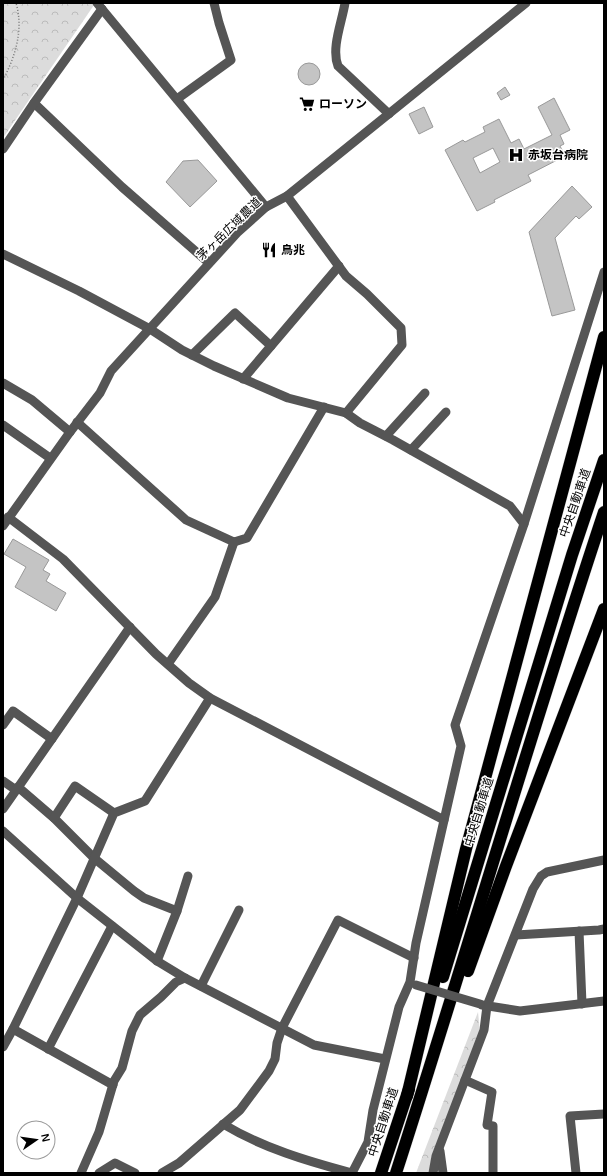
<svg xmlns="http://www.w3.org/2000/svg" width="607" height="1176" font-family="Arial,'Noto Sans JP',sans-serif">
	<defs>
		<pattern id="forest-crowns" width="20" height="18" patternUnits="userSpaceOnUse"><rect width="20" height="18" fill="#dcdcdc"/><path d="M2 6a3 3 0 1 1 6 0M12 15a3 3 0 1 1 6 0" fill="none" stroke="#bbb"/></pattern>
	</defs>
	<rect width="100%" height="100%" fill="#fff"/>
	<g fill="url(#forest-crowns)">
		<polygon points="3,3 91,3 94,5 3,138"/>
		<polygon points="478,1012 480,1032 432,1155 429,1173 416,1173"/>
	</g>
	<g fill="#c4c4c4" stroke="#999" fill-rule="evenodd">
		<circle cx="309" cy="74" r="11"/>
		<polygon points="505,87 510,95 501,100 497,93"/>
		<path d="M554,98l16,32 -10,5 4,9 -4,2 5,10 -37,19 3,6 -37,19 1,2 -18,9 -32,-61 18,-10 2,2 20,-10 -2,-5 16,-8 12,24 8,-4 5,10 28,-14 -14,-28zM493,148l7,14 -20,11 -7,-15z"/>
		<polygon points="424,107 433,127 419,134 409,114"/>
		<polygon points="198,160 217,181 190,207 166,182 183,161"/>
		<polygon points="572,186 592,207 579,219 576,216 555,238 575,310 552,316 529,232"/>
		<polygon points="13,539 49,560 43,570 50,574 46,581 66,593 56,611 15,587 26,567 4,554"/>
	</g>
	<g fill="none" stroke-linecap="round" stroke-linejoin="round">
		<g stroke="#dbdbdb" stroke-width="13">
			<g id="highway">
				<polyline points="468,971 506,866 604,609"/>
				<polyline points="443,977 572,555 604,460"/>
				<polyline points="407,1096 466,849 604,337"/>
				<polyline points="381,1173 409,1089"/>
				<path d="M396,1173c71,-220 135,-442 208,-661"/>
			</g>
		</g>
		<path stroke="#777" stroke-width="1.5" stroke-dasharray="1 2" stroke-linecap="butt" d="M3,80c12,-23 21,-50 13,-77"/>
		<g stroke="#555" stroke-width="9">
			<polyline points="97,3 266,207"/>
			<path d="M345,3c-3,19 -14,45 -7,63l51,48"/>
			<polyline points="177,99 231,60 219,23 214,3"/>
			<polyline points="34,103 122,187 209,263"/>
			<polyline points="3,149 34,103 102,9"/>
			<polyline points="287,196 346,276 367,294 401,328 402,345 346,413"/>
			<polyline points="3,254 79,291 150,329 182,350 214,366 288,398 346,413 360,423 393,440 510,506 524,524"/>
			<polyline points="192,355 235,313 271,346"/>
			<polyline points="243,379 339,266"/>
			<polyline points="3,383 32,400 70,432"/>
			<polyline points="77,422 186,520 234,542 247,538 324,407"/>
			<polyline points="3,425 50,458"/>
			<polyline points="386,436 425,393"/>
			<polyline points="411,450 446,412"/>
			<polyline points="8,517 63,559 156,654 189,683 210,698 444,820"/>
			<polyline points="3,526 70,432 100,393 111,371 237,233 266,207 287,196 526,3"/>
			<polyline points="168,664 215,597 234,542"/>
			<polyline points="3,725 13,711 52,739"/>
			<polyline points="3,781 16,790"/>
			<polyline points="18,787 54,818 94,858 134,891 144,898 177,911"/>
			<polyline points="3,809 130,627"/>
			<polyline points="54,818 75,786 114,813"/>
			<polyline points="3,831 77,898 157,961 185,978 314,1045 385,1059"/>
			<polyline points="579,931 582,1004"/>
			<polyline points="516,935 599,930 604,929"/>
			<polyline points="157,961 177,911 188,876"/>
			<polyline points="201,986 239,910"/>
			<polyline points="482,1005 520,1011 604,1001"/>
			<polyline points="13,1029 113,1085"/>
			<polyline points="3,1047 13,1029 77,898 114,813 145,801 210,698"/>
			<polyline points="48,1049 112,926"/>
			<polyline points="465,1080 492,1092 487,1125 493,1126 493,1173"/>
			<path d="M223,1124c40,24 84,37 129,49"/>
			<polyline points="440,1151 443,1173"/>
			<polyline points="81,1173 99,1132 114,1081 122,1068 132,1031 140,1015 161,997 176,982 185,978"/>
			<polyline points="99,1173 115,1163 135,1173"/>
			<polyline points="162,1173 179,1163 240,1110 269,1071 275,1059 277,1043 282,1028 338,920 414,958"/>
			<polyline points="352,1173 368,1142 373,1110 399,1007 410,982 416,943 461,746 455,725 524,524 604,272"/>
			<polyline points="433,1173 436,1156 484,1030 487,1006 533,889 541,876 547,872 604,860"/>
			<polyline points="576,1173 570,1116 604,1114"/>
		</g>
		<use href="#highway" stroke="#000" stroke-width="12"/>
		<polyline stroke="#555" stroke-width="9" points="416,985 480,1004"/>
	</g>
	<defs>
		<g id="supermarket-bare" transform="scale(1.2)"><path d="M-6-5.5h2.5l.6 2H6L4.5 2H-2.5L-4.4-4H-6ZM-1.5 3.2a1.3 1.3 0 1 0 .1 0ZM3 3.2a1.3 1.3 0 1 0 .1 0Z" fill="#000" stroke="#fff" stroke-width="2.5" paint-order="stroke"/></g>
		<g id="hospital-bare" transform="scale(1.2)"><path d="M-5-5h3v3.5h4V-5h3V5h-3V1.5h-4V5h-3Z" fill="#000" stroke="#fff" stroke-width="2.5" paint-order="stroke"/></g>
		<g id="restaurant-bare" transform="scale(1.2)"><path d="M-5-6h1v4h1v-4h1v4h1v-4h1v5L-1.5 .5V6h-2V.5L-5-1ZM5-6V6H3V1.5H1.5Q1.5-4 5-6Z" fill="#000" stroke="#fff" stroke-width="2.5" paint-order="stroke"/></g>
	</defs>
	<g fill-rule="evenodd">
		<use href="#supermarket-bare" x="307" y="104"/>
		<use href="#hospital-bare" x="516" y="155"/>
		<use href="#restaurant-bare" x="269" y="250"/>
	</g>
	<g text-anchor="middle" dominant-baseline="central" stroke-width="3" stroke-linejoin="round" paint-order="stroke">
		<g font-size="12" font-weight="bold" fill="#000" stroke="#fff" text-anchor="start">
			<text x="319" y="104">ローソン</text>
			<text x="528" y="155">赤坂台病院</text>
			<text x="281" y="250">鳥兆</text>
		</g>
		<g font-size="12" fill="#000" stroke="#fff">
			<text transform="translate(229 229) rotate(-44)">茅ヶ岳広域農道</text>
			<text transform="translate(575 503) rotate(-71)">中央自動車道</text>
			<text transform="translate(479 812) rotate(-73)">中央自動車道</text>
			<text transform="translate(383 1122) rotate(-72)">中央自動車道</text>
		</g>
	</g>
	<rect width="607" height="1176" fill="none" stroke="#000000" stroke-width="8"/>
	<g transform="translate(36 1140) rotate(77)"><circle r="19" fill="#ffffff" stroke="#999999"/>
	<path d="M0-3L7 15L0 10L-7 15Z" fill="#000000"/>
	<text y="-6" font-size="11" font-weight="bold" text-anchor="middle" fill="#000000">N</text>
	</g>
</svg>
